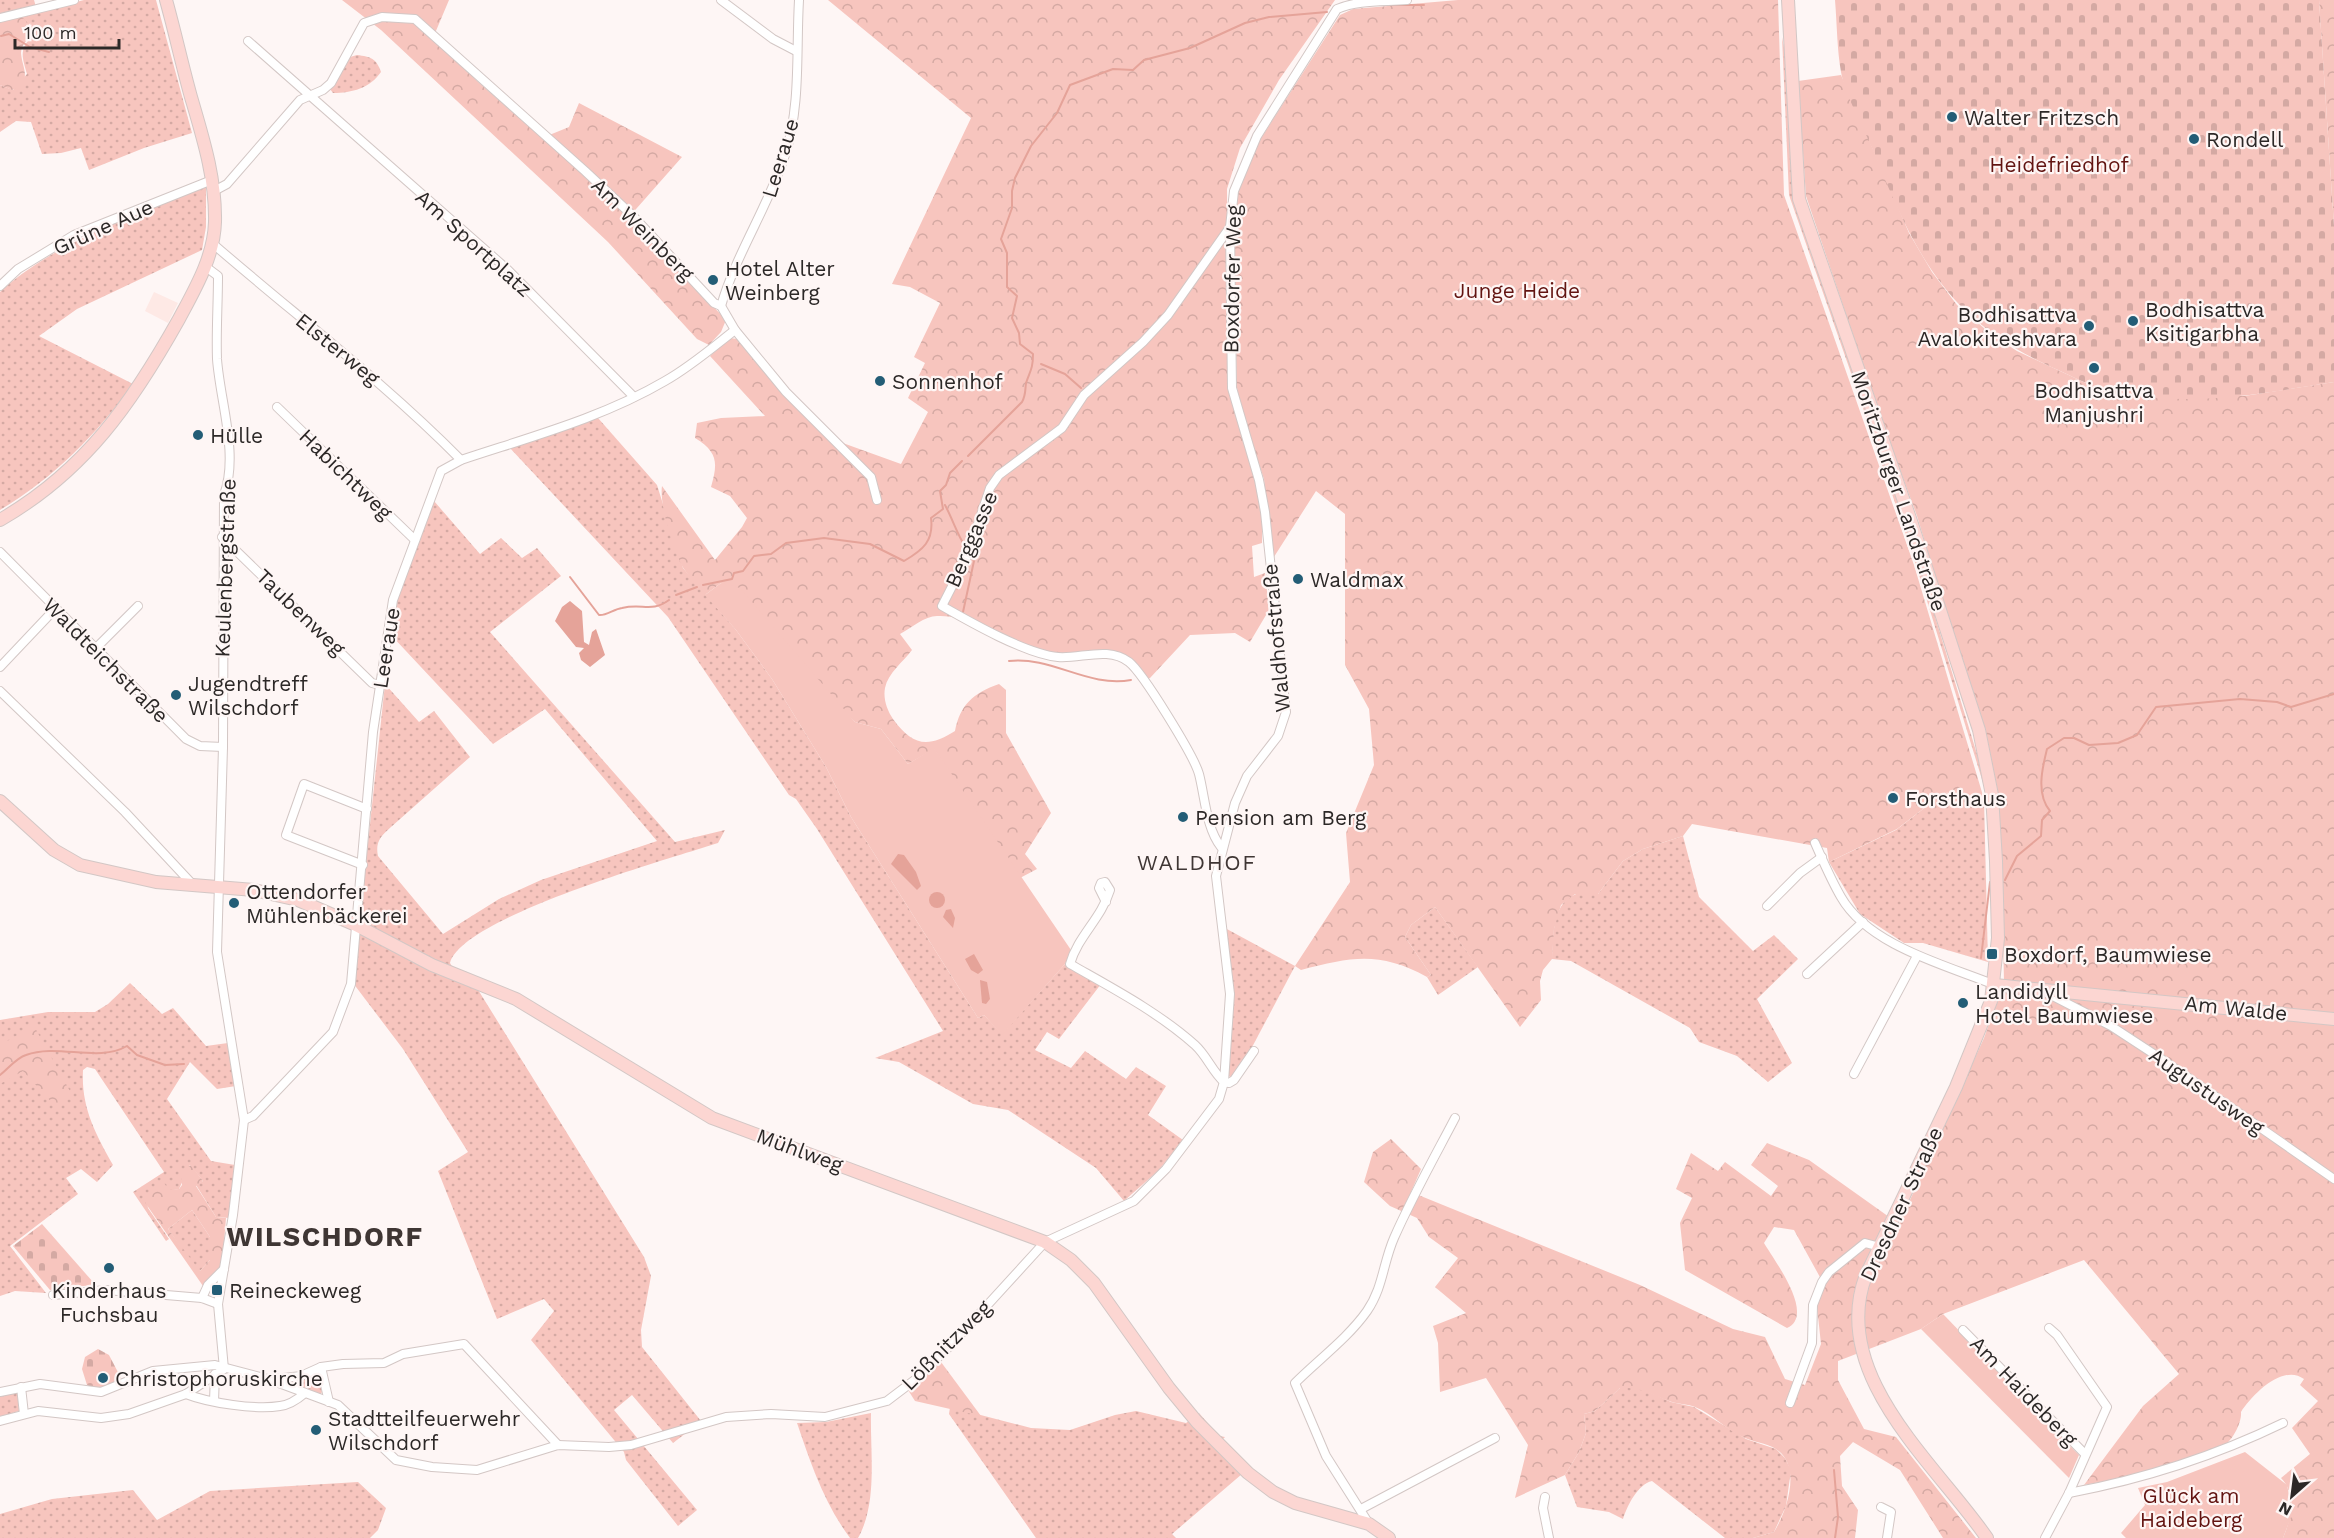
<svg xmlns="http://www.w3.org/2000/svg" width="2334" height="1538" font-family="'Work Sans',sans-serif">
	<defs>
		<pattern id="grass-dots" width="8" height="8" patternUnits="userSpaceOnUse" patternTransform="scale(1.5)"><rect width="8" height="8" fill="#f7c5be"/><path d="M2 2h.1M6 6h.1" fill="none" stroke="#d4a9a3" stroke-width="1.8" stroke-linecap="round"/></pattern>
		<pattern id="forest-crowns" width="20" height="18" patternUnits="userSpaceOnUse" patternTransform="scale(1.5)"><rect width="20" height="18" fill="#f7c5be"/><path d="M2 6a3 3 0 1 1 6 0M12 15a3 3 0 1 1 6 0" fill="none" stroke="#d4a9a3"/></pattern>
		<pattern id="cemetery-stones" width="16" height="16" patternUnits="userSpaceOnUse" patternTransform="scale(1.5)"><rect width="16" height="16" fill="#f7c5be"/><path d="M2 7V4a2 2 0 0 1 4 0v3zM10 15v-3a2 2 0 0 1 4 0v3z" fill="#d4a9a3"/></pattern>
	</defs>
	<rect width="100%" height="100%" fill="#fef6f5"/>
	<polygon fill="#fee9e5" points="154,292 178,303 168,323 145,311"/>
	<g fill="url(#grass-dots)">
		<polygon points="0,0 34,0 36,7 0,16"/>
		<path d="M84,0h72l36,133 -48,15 -55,22 -8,-22 -20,5 -19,1 -11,-32 -15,-1 -16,11v-47l13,5 14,-16c-4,-15 -9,-25 5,-37l-11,-21z"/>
		<polygon points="1782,37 1787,63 1793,196 1864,398 1860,399 1789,195"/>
		<path d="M357,55c14,2 19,3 24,17 -11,16 -29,21 -48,21l-3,-4 20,-32z"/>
		<path d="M206,187v40l-4,23 -125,59 -38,27 94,48c-37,51 -78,93 -133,126v-218c55,-50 126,-72 193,-102z"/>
		<polygon points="1864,403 1919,564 1987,787 1984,786 1916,565 1863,408"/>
		<polygon points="598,418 657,485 683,568 736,630 772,679 826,767 851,817 978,1018 984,1015 1002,1034 1065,964 1101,984 1059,1039 1047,1032 1035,1050 1071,1068 1085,1051 1126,1079 1136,1067 1166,1086 1148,1115 1183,1140 1159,1170 1124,1201 1096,1168 1008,1110 973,1104 899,1062 875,1058 943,1031 817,829 796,799 789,795 668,617 509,447"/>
		<path d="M434,501l46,53 21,-16 21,20 15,-10 24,28 -71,56 185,210 50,-12 -7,13c-49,16 -256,74 -268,120l3,5 14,4 177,285 7,19 -10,54 1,17 63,79 -19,7 -13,10 -41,-48 -18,15 83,100 -19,16 -52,-66 -2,-8 -93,-112 23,-29 -10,-12 -47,20 -59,-148 30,-19 -65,-103 -50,-66 32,-299 34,38 15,-11 36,46 -79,70c-10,9 -16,15 -13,29l65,78 56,-35 42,-19 116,-39 -112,-132 -52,35 -102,-109 6,-37z"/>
		<polygon points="1945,792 1984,799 1988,962 1923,943 1904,943 1860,914 1829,862 1896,830"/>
		<path d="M1683,836l16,61 54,54 21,-16 24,24 -41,40 35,64 -24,19 -31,-26 -38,-14 -9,-14 -119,-67 -19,-2c1,-20 0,-55 22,-64 6,-3 17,-1 24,-1l25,-33 20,-12z"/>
		<polygon points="1435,907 1478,967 1438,995 1427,977 1431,975 1405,937 1411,925"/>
		<polygon points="1225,928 1295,966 1250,1051 1232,1078 1227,1075"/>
		<path d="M130,983l32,31 11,-6 33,38 22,-3 8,43 -19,3 -27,-27 -23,37 44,62 24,4 -6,53 -13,-1 -20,-32 7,-4 -13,-16 -11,24 -33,6 2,13 21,31 -3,2 -33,-49 31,-20 -69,-103 -8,-2 -4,3c-2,37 12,63 30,95l-16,17 -16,-13 -15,9 12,16 -68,52 36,47 -31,-2 -15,5v-276l48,-8h47l13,-8z"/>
		<polygon points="192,1210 210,1237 210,1260 200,1271 197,1270 168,1229"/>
		<polygon points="317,1374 322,1392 320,1395 288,1382"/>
		<path d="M1638,1387l33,15 23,5 52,32 30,10 9,9 6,12 -5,36 -12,26 -21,6h-28l-73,-57c-14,3 -25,25 -29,38l-14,-7 -32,-5 -12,-32 14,-23 7,-19 -2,-19 11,-3 25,-23z"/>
		<polygon points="18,1390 19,1411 0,1417 0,1395"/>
		<polygon points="950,1407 1031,1428 1070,1430 1115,1415 1136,1411 1186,1423 1199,1413 1219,1436 1225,1437 1215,1447 1242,1474 1172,1534 1176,1538 1036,1538 949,1414"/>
		<path d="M871,1413c-1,39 7,90 -13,125h-8c-26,-35 -39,-74 -53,-115l29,-1z"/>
		<polygon points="358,1482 386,1508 378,1530 370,1538 0,1538 0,1514 52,1499 133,1490 157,1520 210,1491"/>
	</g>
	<g fill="url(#forest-crowns)" fill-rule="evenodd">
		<polygon points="342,0 449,0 433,38 476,80 542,138 569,127 579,103 682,157 629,217 726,320 721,332 709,345 697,339 608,242 381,30"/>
		<path d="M828,0h507l-56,80 -39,68 -13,41 1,201 28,91 6,33v29l-10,3 2,31 11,-4 4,37 -19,32 -15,-9 -45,2 -40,43 -9,3c-30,-41 -43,-15 -82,-22 -38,-7 -81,-45 -122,-43 -12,0 -26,12 -37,18l12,16c-9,12 -24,23 -27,38 -2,11 2,22 8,31 19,26 34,30 62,12 5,-26 18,-38 44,-47l7,6v43l45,80 -26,41 12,15 -17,9 -86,-129 -26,15 -27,-35 -26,-7 -134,-139 -16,12c-7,-8 -15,-17 -21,-26 -10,-16 -25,-65 -22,-83l53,74 27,-33 5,-9 -17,-22 -19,-9c7,-24 7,-35 -16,-49l2,-15 24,-5 44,-2 -55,-60 20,-18 7,1 103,103 61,22 27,-52 -20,-14 17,-35 -11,-6 26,-54 -30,-16 -18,-3 79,-166z"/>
		<path d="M1458,0h320l6,195 130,370 70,234 -39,-7 -48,37 -68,33 -2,-14 -135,-24 -9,12 -40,13 -20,12 -25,33h-23l-14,11 -7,24 -2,30 -9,11 -3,11 1,19 -21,27 -85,-120 -24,18 -6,12 26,38 -4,2c-48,-26 -75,-20 -126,-7l-6,-4 55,-84 -4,-49 28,-68 -5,-56 -24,-44v-151l-29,-23 -44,69 -8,-81 -21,-62 -6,-29 -4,-163 4,-31 17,-45 86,-134 13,-6z"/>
		<polygon points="2319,0 2334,0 2334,226"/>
		<path d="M21,16l12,12c-2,11 -12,15 -12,25 1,13 7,19 2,33l-11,4 -12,-5v-63z"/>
		<path d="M1841,75l68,158 23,39 25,33 35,30 25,16 71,33 31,10 125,2 90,-14v1156h-51c8,-20 15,-42 -2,-60l29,-24 -18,-26 26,-27 -18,-16 4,-6c-21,-16 -52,16 -63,33 1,11 -9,30 -19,35 -37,21 -96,30 -138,38l59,-79 36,-32 -95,-114 -141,54 -22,15 -83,32v19l26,49 32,8 80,101h-33l-43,-68 -47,-28 -13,14 2,30 16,24 -3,28h-102l21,-6c11,-18 24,-53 11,-74 -9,-14 -25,-14 -40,-20 -18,-7 -32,-24 -50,-31 -7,-3 -16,-3 -23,-5 -22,-7 -27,-15 -52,-14l-25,23 -11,3 2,19 -7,19 -14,23 -50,23 13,-53 -42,-67 -46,14 -2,-49 -5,-17 33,-13 -31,-26 23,-29 -29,-21 -12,-19 -27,-12 -26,-24 9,-30 18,-13 30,30 -10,23 229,93 93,44 32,8 20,42 20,6 16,-41 -4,-37 4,-28 -27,-49 -20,-3 -10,16c10,17 52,72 23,85l-102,-58 -5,-47 12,-25 -16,-9 15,-36 27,18 7,-9 46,34 7,-10 -27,-21 16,-22 42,17 90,64 85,-186 20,-56 -3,-142 -35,-163 -49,-161 -36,-98 -75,-222 -8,-115z"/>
		<polygon points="34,1026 71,1093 55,1106 23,1071 0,1084 0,1045"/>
		<path d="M191,1165l12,16 -7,5 20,31 10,1 -4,49 -19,19 -57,-82v-10l18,-11 5,7 10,-1 3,-4 -1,-13zM192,1210l18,27v23l-10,11 -32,-42z"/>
		<polygon points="941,1362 981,1416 915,1401 908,1390"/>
	</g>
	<g fill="url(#cemetery-stones)">
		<path d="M1835,0h484l15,226v156c-75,12 -136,24 -212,12 -22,-3 -44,-15 -64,-24 -112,-49 -142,-114 -186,-222 -9,-22 -27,-53 -31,-76 -4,-23 -4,-48 -6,-72z"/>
		<polygon points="42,1224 93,1282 92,1285 50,1290 13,1246"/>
		<path d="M98,1349l11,6 12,23c-10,8 -22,14 -34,7l-5,-16 3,-12z"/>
	</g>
	<g fill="#f7c5be">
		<polygon points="721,583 740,588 855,722 881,729 908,764 934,748 1071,950 1065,964 1002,1035 984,1015 978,1018 851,817 826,767 772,679 736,630 705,595"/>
		<polygon points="1943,1314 2079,1455 2069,1478 1921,1329"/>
		<polygon points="2245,1452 2287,1485 2293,1512 2283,1538 2126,1538 2121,1533 2145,1505 2138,1488 2167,1482"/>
	</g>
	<g fill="#e5a399">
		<polygon points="570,601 582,611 584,642 589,645 592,632 596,629 605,655 590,667 581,660 579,653 584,648 576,647 555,621 562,607"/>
		<polygon points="898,854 904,855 916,872 921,886 917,890 891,864"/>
		<circle cx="937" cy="900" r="8"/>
		<polygon points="951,909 955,918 953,928 943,917 946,910"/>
		<polygon points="974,954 983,970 978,974 971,970 965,959"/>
		<polygon points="980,980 987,982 990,999 986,1004 982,1003"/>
	</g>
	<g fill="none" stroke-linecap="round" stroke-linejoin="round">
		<g stroke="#e5a399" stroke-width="2">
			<polyline points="1385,5 1424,5"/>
			<polyline points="1,36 9,34 30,47 49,52"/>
			<polyline points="1041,364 1065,374 1081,388"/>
			<path d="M968,456l54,-54c4,-7 3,-12 4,-19 4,-12 7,-14 7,-29l-13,-10 -1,-11 -7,-15 5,-22 -10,-9v-34l-6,-14 11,-31v-17l3,-13 16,-32 26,-33 13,-28 43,-16 20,1 11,-10 46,-12 55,-25 24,-6 58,-5"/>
			<path d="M945,505c8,15 12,29 21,43"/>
			<path d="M570,577l29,38c7,1 15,-6 23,-7 21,-5 29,5 47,-8"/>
			<path d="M703,585l29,-6 2,-6 9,-2 11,-15 17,-2 15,-11 38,-5 46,6 34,17c19,-11 30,-20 27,-43l12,-9 -3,-18 6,-6 4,-12 12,-12"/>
			<polyline points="676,595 697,587"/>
			<polyline points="963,612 974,561 972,557"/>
			<path d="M1009,661c43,-5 79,27 122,19"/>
			<path d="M2005,880l12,-24 24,-20 1,-16 8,-9c-14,-17 -8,-42 -3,-62l17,-11h10l15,7 29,-2 19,-8 19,-28 84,-8 37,3 14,5 43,-13"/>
			<polyline points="1981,958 1990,882"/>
			<path d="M0,1075c8,-6 16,-17 26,-20 32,-12 72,8 101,-9l10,9 28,10 19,-1"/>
			<polyline points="1834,1470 1838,1517 1835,1538"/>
		</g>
		<g stroke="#d3c7c5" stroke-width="10">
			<g id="street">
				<polyline points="721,0 773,39 796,51"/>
				<polyline points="0,18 74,0"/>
				<polyline points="248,41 508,270 634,397"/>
				<polyline points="214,191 227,184 300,100 323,90 331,83 364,23 382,17 415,19 585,171 633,216 714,303 721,306 735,330 786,392 871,477 877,500"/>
				<path d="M212,243c83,72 171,138 249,217"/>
				<path d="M206,267l12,9c0,28 -2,56 -1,83 3,42 22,96 7,136l-1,252 -6,205 27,168 -11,95 -15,89 6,65"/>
				<polyline points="0,286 18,269 74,235 212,180"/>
				<path d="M721,306c15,-52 47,-99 64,-151 16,-49 11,-104 14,-155"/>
				<polyline points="277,407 415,540"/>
				<polyline points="222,537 372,683 380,685"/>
				<polyline points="0,552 186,739 200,746 223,747"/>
				<polyline points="95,649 138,606"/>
				<polyline points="0,667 54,610"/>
				<polyline points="0,691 125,812 194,886"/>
				<path d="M1815,843c8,18 16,37 26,54 28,49 105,68 154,88"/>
				<path d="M1221,847c-15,-19 -16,-50 -22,-73 -5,-18 -56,-101 -70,-112 -21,-16 -48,-3 -71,-5 -32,-3 -88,-35 -116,-51l25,-49 23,-69 9,-13 63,-47 22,-33 59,-53 25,-27 62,-88"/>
				<polyline points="363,865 286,835 304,784 367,809"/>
				<path d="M1106,902l-7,-14 2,-5 4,-1 5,8c-9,29 -32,46 -40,74 42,24 88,48 125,81 12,11 17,26 29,37"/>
				<polyline points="1767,906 1800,873 1822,857"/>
				<polyline points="1807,974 1863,922"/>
				<polyline points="2045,992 2111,1026 2163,1060 2334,1179"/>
				<polyline points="1854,1074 1917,956"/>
				<polyline points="1224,1082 1229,1083 1234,1080 1254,1051"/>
				<path d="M244,1120l9,-4 80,-84 18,-48 22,-252 20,-132 48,-129 20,-11c69,-23 141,-42 204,-79 25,-14 47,-33 70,-51"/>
				<polyline points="53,1295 106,1290 202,1298 218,1304"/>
				<polyline points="202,1298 208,1285 224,1269"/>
				<polyline points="1963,1330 2084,1453"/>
				<polyline points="321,1367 329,1402"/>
				<polyline points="275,1379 301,1376 321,1367 343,1364 384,1363 403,1354 464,1344 558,1445"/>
				<polyline points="21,1387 24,1414"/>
				<path d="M0,1392l40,-8 61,8 52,-21 62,-6 53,14 70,26 58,55 36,7 45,3 81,-25 51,2 22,-2 95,-28 45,-3 54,3 62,-16 29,-22 34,-33 95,-104 89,-41 32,-32 53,-70 5,-17 6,-88 -14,-118 19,-73 12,-27 31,-40 8,-24 -21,-200 -6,-32 -27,-92 -2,-161 4,-36 23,-55 80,-127c21,-9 46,-7 70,-9"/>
				<path d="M186,1394c23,9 70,16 94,12 10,-1 18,-7 25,-13"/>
				<polyline points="214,1401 215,1374"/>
				<polyline points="1790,1403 1812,1343 1813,1305 1822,1282 1829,1272 1865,1243 1880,1247"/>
				<polyline points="0,1421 38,1411 101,1418 129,1414 186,1394 224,1369"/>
				<path d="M2069,1493c75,-14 146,-37 214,-70"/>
				<polyline points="1545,1497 1543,1508 1549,1538"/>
				<polyline points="1881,1507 1891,1512 1887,1538"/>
				<polyline points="1361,1509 1495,1438"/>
				<path d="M1369,1524l-43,-68 -31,-73c23,-23 53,-45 72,-72 16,-23 16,-48 27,-73 18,-41 40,-80 61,-120"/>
				<polyline points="2045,1538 2069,1493 2107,1407 2057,1335 2049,1328"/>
			</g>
		</g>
		<g stroke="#d3c7c5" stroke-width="14">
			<g id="secondary">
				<path d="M1788,0l11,199 113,325 67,206 13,65 4,66 2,77 -7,63 -35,86 -90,188c-38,100 71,190 121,263"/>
				<path d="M0,520c85,-49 132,-117 179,-201 16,-30 35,-62 36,-97 1,-43 -12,-84 -24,-125 -9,-32 -16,-65 -25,-97"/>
				<polyline points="0,801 54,850 80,865 156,882 254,890 298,900 356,925 432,965 516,999 712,1118 1045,1242 1071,1260 1094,1283 1169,1388 1197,1422 1248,1473 1273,1492 1295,1503 1369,1524 1389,1538"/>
				<polyline points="1995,985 2334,1019"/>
			</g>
		</g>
		<use href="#street" stroke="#fff" stroke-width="8"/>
		<use href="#secondary" stroke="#fcd6d2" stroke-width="12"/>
	</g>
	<g fill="#235d76" stroke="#fef6f5" stroke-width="2">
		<circle cx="1952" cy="117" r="6"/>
		<circle cx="2194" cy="139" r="6"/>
		<circle cx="713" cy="280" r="6"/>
		<circle cx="2133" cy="321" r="6"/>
		<circle cx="2089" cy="326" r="6"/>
		<circle cx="2094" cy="368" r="6"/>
		<circle cx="880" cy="381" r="6"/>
		<circle cx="198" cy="435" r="6"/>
		<circle cx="1298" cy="579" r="6"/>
		<circle cx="176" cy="695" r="6"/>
		<circle cx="1893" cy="798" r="6"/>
		<circle cx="1183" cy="817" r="6"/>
		<circle cx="234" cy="903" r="6"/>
		<rect x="1986" y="948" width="12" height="12" rx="3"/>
		<circle cx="1963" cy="1003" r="6"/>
		<circle cx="109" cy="1268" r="6"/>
		<rect x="211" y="1284" width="12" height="12" rx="3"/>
		<circle cx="103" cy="1378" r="6"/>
		<circle cx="316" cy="1430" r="6"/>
	</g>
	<g text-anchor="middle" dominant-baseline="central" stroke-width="4.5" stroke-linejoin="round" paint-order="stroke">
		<g font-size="21" fill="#2c2827" stroke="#fef6f5" text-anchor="start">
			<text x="1964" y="117">Walter Fritzsch</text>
			<text x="2206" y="139">Rondell</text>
			<text x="725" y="268">Hotel Alter<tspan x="725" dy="24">Weinberg</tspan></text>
			<text x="2145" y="309">Bodhisattva<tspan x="2145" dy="24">Ksitigarbha</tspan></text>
			<text x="2077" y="314" text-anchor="end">Bodhisattva<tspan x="2077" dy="24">Avalokiteshvara</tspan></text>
			<text x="892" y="381">Sonnenhof</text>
			<text x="2094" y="390" text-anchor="middle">Bodhisattva<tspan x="2094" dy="24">Manjushri</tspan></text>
			<text x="210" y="435">Hülle</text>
			<text x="1310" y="579">Waldmax</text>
			<text x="188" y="683">Jugendtreff<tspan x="188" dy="24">Wilschdorf</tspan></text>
			<text x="1905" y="798">Forsthaus</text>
			<text x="1195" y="817">Pension am Berg</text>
			<text x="246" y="891">Ottendorfer<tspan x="246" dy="24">Mühlenbäckerei</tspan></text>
			<text x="2004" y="954">Boxdorf, Baumwiese</text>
			<text x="1975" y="991">Landidyll<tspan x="1975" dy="24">Hotel Baumwiese</tspan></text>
			<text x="109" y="1290" text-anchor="middle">Kinderhaus<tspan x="109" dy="24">Fuchsbau</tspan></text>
			<text x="229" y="1290">Reineckeweg</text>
			<text x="115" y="1378">Christophoruskirche</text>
			<text x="328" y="1418">Stadtteilfeuerwehr<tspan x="328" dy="24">Wilschdorf</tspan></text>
		</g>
		<g font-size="21" fill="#2c2827" stroke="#fef6f5">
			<text transform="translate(780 158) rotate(-73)">Leeraue</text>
			<text transform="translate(103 227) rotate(-24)">Grüne Aue</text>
			<text transform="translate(643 229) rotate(45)">Am Weinberg</text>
			<text transform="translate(474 243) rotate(42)">Am Sportplatz</text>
			<text transform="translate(1232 279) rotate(-89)">Boxdorfer Weg</text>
			<text transform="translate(338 349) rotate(39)">Elsterweg</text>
			<text transform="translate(346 474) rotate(44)">Habichtweg</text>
			<text transform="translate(1899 491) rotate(71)">Moritzburger Landstraße</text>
			<text transform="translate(971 539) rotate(-67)">Berggasse</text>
			<text transform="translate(225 568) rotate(-88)">Keulenbergstraße</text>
			<text transform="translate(301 612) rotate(44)">Taubenweg</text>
			<text transform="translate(1276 638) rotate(-95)">Waldhofstraße</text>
			<text transform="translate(386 648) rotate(-81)">Leeraue</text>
			<text transform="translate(106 660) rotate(45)">Waldteichstraße</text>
			<text transform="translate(2236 1008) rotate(6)">Am Walde</text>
			<text transform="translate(2207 1091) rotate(35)">Augustusweg</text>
			<text transform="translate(800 1150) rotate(20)">Mühlweg</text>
			<text transform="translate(1901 1204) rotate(-65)">Dresdner Straße</text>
			<text transform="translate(946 1345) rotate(-45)">Lößnitzweg</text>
			<text transform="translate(2024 1391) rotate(46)">Am Haideberg</text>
		</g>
		<g font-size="21" fill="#621411" stroke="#fef6f5">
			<text x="2059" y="164">Heidefriedhof</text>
			<text x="1517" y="290">Junge Heide</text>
			<text x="2191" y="1495">Glück am<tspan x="2191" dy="24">Haideberg</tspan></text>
		</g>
		<g font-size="22" letter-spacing="1.5" fill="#3f3634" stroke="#fef6f5">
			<text x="1197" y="862">WALDHOF</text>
		</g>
		<g font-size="27" font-weight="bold" letter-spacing="1.5" fill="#3f3634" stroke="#fef6f5">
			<text x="325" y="1237">WILSCHDORF</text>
		</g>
	</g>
	<g transform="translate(2292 1496) rotate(208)" stroke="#fef6f5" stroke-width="4.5" paint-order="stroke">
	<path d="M0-4.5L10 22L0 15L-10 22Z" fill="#2c2827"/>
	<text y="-9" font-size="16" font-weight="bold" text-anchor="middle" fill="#2c2827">N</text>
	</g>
	<path d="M15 39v9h104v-9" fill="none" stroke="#2c2827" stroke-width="3"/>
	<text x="24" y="39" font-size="18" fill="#2c2827" stroke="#fef6f5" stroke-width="4.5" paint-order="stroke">100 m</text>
</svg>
